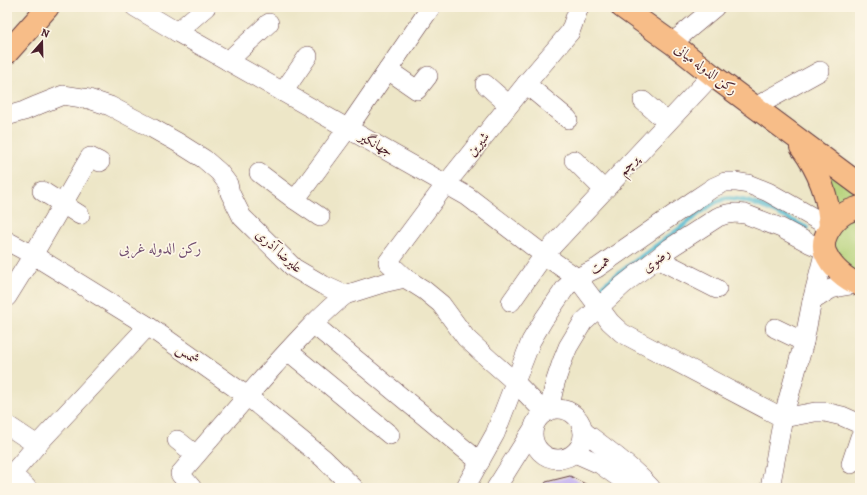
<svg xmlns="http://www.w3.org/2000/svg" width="867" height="495" font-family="Alegreya,Amiri,serif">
	<rect width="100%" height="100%" fill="#fcf5e5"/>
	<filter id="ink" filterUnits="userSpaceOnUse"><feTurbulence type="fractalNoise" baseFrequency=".025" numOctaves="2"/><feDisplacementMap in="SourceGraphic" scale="8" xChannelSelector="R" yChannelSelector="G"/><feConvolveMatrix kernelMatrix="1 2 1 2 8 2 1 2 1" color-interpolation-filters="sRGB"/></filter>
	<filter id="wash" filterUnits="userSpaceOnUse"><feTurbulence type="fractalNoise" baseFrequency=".012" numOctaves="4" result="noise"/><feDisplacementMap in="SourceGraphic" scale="16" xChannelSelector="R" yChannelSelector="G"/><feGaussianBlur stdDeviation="0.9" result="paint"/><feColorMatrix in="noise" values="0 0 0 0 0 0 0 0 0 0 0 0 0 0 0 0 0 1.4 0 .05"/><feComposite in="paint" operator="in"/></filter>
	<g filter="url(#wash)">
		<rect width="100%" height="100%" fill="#ede6c7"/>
		<g fill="#b4d178" stroke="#7f7852">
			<polygon points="826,171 860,195 860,196 847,198 836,205"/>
			<polygon points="860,208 860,285 825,239"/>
		</g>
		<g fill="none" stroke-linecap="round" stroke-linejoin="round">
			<g stroke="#54bbd2" stroke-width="5">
				<path d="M595,296l9,-11c26,-20 52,-39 78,-58 10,-8 31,-27 43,-28 24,-3 61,19 82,29"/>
				<polyline points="527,426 536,408"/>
			</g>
		</g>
		<g id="blocks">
			<polygon fill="#bca8f3" points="570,476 593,488 542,488 546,482"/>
		</g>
	</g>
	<g filter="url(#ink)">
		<use href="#blocks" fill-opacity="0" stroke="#623d42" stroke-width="1"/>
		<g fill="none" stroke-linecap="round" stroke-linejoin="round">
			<g stroke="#623d42" stroke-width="20">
				<g id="minor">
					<polyline points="135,7 177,32 467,196 544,255 577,278 610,322 622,333 783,418 815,412 825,412 842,416 860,424"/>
					<polyline points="177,32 206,7"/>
					<polyline points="672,43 715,7"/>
					<polyline points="228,61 269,23"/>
					<polyline points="388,70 417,90 428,76"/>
					<polyline points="485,84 509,105"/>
					<polyline points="526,84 568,119"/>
					<polyline points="283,92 308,56"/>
					<polyline points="643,101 667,122"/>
					<polyline points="755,107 820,71"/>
					<polyline points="7,116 24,111 38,105 63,95 89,99 110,106 152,128 177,142 204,159 219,172 228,184 230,193 242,217 294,268 323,285 345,295 383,283 405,278 424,290 441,304 466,338 491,361 515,382 545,413"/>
					<polyline points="574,160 604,190"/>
					<polyline points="259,173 295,200"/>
					<polyline points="42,191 80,215"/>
					<polyline points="320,217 295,200 348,128 431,7"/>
					<polyline points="7,241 33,255 148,326 247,396 323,458 354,488"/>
					<polyline points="658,259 717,289"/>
					<polyline points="405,278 388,262 446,184 530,79 570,32 579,7"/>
					<polyline points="7,297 33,255 90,157 100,162"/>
					<polyline points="812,301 831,289 839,287 857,284"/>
					<polyline points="511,302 544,255 712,75"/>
					<polyline points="313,324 480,462"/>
					<polyline points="775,328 804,342"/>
					<polyline points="288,351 390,435"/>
					<circle cx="558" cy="434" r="25"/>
					<polyline points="549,410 555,383 562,362 568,347 583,322 623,285 670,248 701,228 718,217 727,214 736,213 745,214 781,228 809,243 825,250 812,301 804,342 783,418 770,488"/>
					<polyline points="7,425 37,445"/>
					<path d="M583,431c24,18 48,35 68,57"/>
					<polyline points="177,440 196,455"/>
					<polyline points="575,453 600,464 618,477 631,488"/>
					<polyline points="851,464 860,437"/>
					<polyline points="27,488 12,474 37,445 148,326"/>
					<path d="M192,488l-12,-14c31,-36 62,-72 94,-108 23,-25 45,-50 71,-71"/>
					<polyline points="465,488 495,434 531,341 544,319 566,287 577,278 597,268 693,201 714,187 725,182 736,182 748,184 768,192 830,227"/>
					<polyline points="496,488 533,429"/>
				</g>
			</g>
			<g stroke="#623d42" stroke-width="24">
				<g id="major">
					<polyline points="622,7 672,43 712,75 860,185"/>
					<polyline points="7,53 48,7"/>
					<path d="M801,147c18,24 28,50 29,80"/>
					<path d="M860,207c-5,2 -10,3 -15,6 -11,7 -25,24 -20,39 6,15 20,27 35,33"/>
				</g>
			</g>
			<use href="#minor" stroke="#fff" stroke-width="19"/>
			<use href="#major" stroke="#f7bd88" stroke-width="22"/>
		</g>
	</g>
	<g text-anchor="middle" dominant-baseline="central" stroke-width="3.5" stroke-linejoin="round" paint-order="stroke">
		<g font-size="14" fill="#4a1f2b" stroke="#fcf5e5">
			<text transform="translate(706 69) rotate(37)">رکن الدوله میانی</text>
			<text transform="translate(376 144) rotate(29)">جهانگیر</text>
			<text transform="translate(478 144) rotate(-51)">شیرین</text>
			<text transform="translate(628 165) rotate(-47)">پرچم</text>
			<text transform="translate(279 251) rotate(42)">علیرضا آذری</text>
			<text transform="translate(656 260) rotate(-38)">رضوی</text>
			<text transform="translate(600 265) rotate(-32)">همت</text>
			<text transform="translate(188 354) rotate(35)">شمس</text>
		</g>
		<g font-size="15" fill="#724f71" stroke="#fcf5e5">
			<text x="160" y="248">رکن الدوله غربی</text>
		</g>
	</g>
	<rect width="867" height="495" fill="none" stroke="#fcf5e5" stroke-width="24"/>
	<g transform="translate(42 42) rotate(20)" stroke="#fcf5e5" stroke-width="3" paint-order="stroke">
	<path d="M0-3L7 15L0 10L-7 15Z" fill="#4a1f2b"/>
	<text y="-6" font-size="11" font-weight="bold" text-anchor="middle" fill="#4a1f2b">N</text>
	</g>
</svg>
